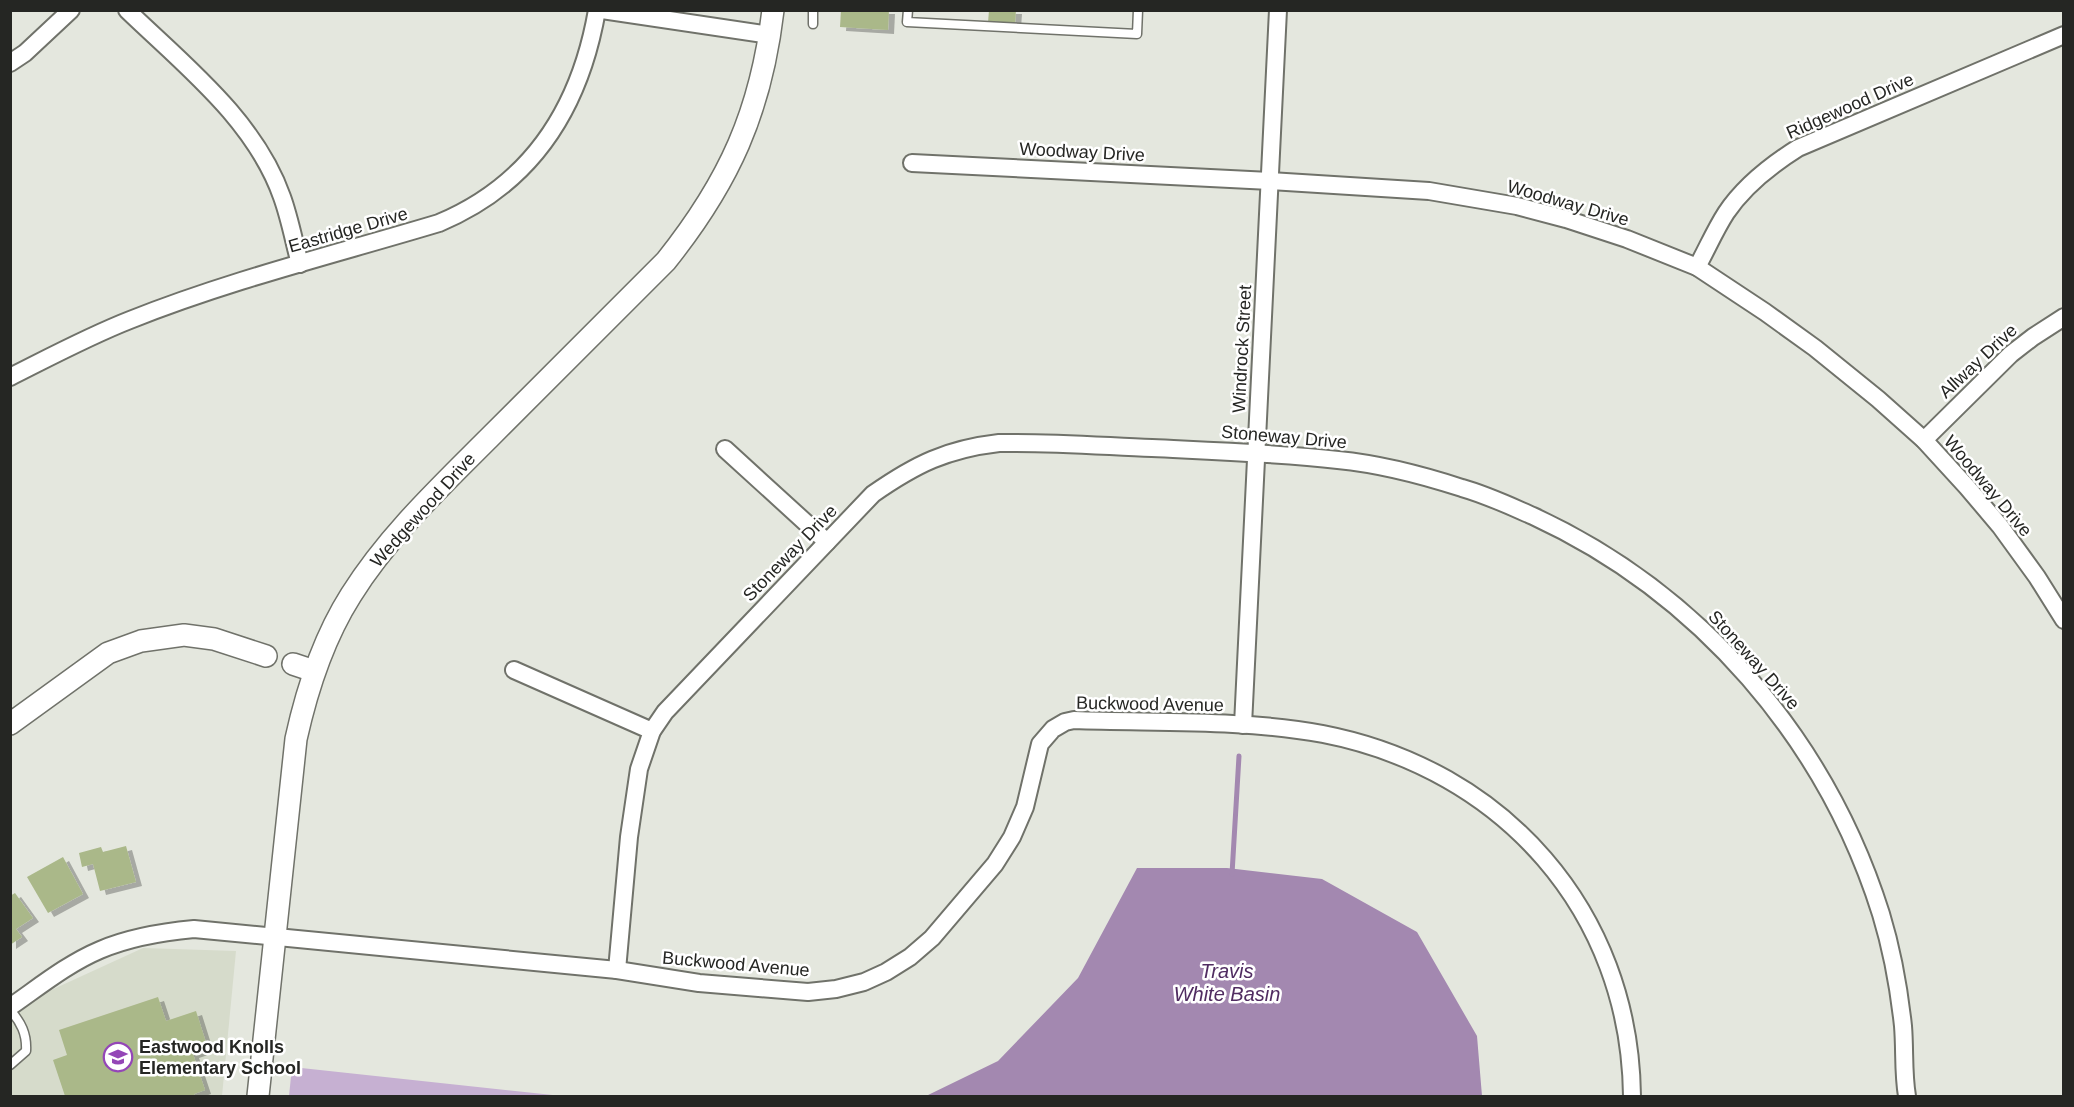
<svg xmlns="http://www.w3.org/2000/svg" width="2074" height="1107" font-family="Helvetica,sans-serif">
	<defs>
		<filter id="shadow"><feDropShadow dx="6" dy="4" stdDeviation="0" flood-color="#0004"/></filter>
	</defs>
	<rect width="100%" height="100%" fill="#e4e7de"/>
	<polygon fill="#d6dbcb" points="143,948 236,951 222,1096 11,1096 10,1018 47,992"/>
	<polygon fill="#c6b0d2" points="292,1067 562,1096 289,1096"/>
	<polygon fill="#a388b0" points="1137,868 1227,868 1322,879 1417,932 1477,1036 1482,1096 926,1096 998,1061 1078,978"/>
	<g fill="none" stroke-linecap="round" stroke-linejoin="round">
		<polyline stroke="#a388b0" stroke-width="5" points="1232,874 1239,756"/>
	</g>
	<g fill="#aab889" filter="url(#shadow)">
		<polygon points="841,10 889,10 888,30 840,27"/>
		<polygon points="989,10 1016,10 1015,24 988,23"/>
		<polygon points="126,846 136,882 100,891 93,864 82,867 79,853 101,847 103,852"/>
		<polygon points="63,857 83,894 48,913 27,877"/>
		<polygon points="15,893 33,918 16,929 22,937 10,945 10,896"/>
		<polygon points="158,997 166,1021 196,1011 208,1049 193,1054 205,1090 194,1094 195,1096 65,1096 53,1060 67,1055 59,1030"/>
	</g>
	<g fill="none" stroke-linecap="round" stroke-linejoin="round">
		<g stroke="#70726a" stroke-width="11">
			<g id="service">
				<polyline points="908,10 907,22 1137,34 1138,10"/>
				<polyline points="813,24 813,10"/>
				<path d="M10,1010c11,12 17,24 16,41l-16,14"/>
			</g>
		</g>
		<g stroke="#70726a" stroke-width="20">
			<g id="minor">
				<path d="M127,10c57,55 128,110 155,187 8,22 12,45 18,67"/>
				<polyline points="602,10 770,35"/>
				<polyline points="10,63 25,53 71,10"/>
				<polyline points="912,163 1270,181 1429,191 1517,206 1566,219 1627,239 1697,267 1765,312 1815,348 1878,399 1924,440 1967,487 2000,526 2037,577 2064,620"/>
				<path d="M1697,267c10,-18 18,-37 29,-54 18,-27 45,-48 72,-65l266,-113"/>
				<path d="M10,377c40,-20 79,-41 120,-57 100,-40 206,-66 309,-97 93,-39 141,-115 158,-213"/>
				<polyline points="1924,440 2011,354 2033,337 2064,317"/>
				<polyline points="725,449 827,542"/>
				<polyline points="514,670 652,731"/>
				<polyline points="1243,725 1278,10"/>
				<path d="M617,970l12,-133 10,-68 13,-38 13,-19 208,-218c43,-30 74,-45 126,-51 51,-1 103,3 153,5 62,3 124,5 186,12 42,4 84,15 124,28 25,7 48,18 71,28 167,77 293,223 348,398 11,36 18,75 22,112 2,24 0,47 4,70"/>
				<path d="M10,1007c29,-20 57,-43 90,-57 30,-13 62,-18 94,-21l423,41 82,13 109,9 28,-3 28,-7 22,-10 24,-15 22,-19 63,-74 17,-27 13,-30 15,-63 13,-15 12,-7 9,-2c81,3 169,-1 249,14 180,35 307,177 309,362"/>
			</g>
		</g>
		<g stroke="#70726a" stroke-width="24">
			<g id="tertiary">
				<polyline points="293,664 314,671"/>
				<polyline points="10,724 108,653 141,641 184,635 214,639 266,656"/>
				<path d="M258,1096l38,-357c11,-50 27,-100 55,-144 37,-59 89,-108 138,-157 59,-59 118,-118 177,-177 63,-79 95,-149 107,-251"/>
			</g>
		</g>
		<use href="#service" stroke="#fff" stroke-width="8"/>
		<use href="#minor" stroke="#fff" stroke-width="16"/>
		<use href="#tertiary" stroke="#fff" stroke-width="21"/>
	</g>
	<defs>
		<g id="school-ring" transform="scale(1.5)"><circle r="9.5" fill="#fff" stroke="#9446b7" stroke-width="1.5"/><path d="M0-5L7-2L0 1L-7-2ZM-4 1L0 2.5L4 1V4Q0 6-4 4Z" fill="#9446b7"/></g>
	</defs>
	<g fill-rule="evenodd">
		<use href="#school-ring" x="118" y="1057"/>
	</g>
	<g text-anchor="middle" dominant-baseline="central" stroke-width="5" stroke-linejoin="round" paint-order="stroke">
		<g font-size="18" fill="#252623" stroke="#fff">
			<text transform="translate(1850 106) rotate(-24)">Ridgewood Drive</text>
			<text transform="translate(1082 152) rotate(3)">Woodway Drive</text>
			<text transform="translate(1568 203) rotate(16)">Woodway Drive</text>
			<text transform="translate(348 230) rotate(-16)">Eastridge Drive</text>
			<text transform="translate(1242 349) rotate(-87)">Windrock Street</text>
			<text transform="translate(1978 361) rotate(-43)">Allway Drive</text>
			<text transform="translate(1284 437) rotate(5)">Stoneway Drive</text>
			<text transform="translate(1988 486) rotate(50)">Woodway Drive</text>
			<text transform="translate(423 510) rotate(-48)">Wedgewood Drive</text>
			<text transform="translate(790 553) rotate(-46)">Stoneway Drive</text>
			<text transform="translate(1754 660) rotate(48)">Stoneway Drive</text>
			<text transform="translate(1150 704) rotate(1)">Buckwood Avenue</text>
			<text transform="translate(736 964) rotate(5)">Buckwood Avenue</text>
		</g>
		<g font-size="18" font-weight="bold" fill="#252623" stroke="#fff" text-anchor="start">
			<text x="139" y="1047">Eastwood Knolls<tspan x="139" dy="21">Elementary School</tspan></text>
		</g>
		<g font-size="20" font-style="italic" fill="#502c61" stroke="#fff">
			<text x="1227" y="971">Travis<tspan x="1227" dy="23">White Basin</tspan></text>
		</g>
	</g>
	<rect width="2074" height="1107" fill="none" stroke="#252623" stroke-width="24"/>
</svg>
